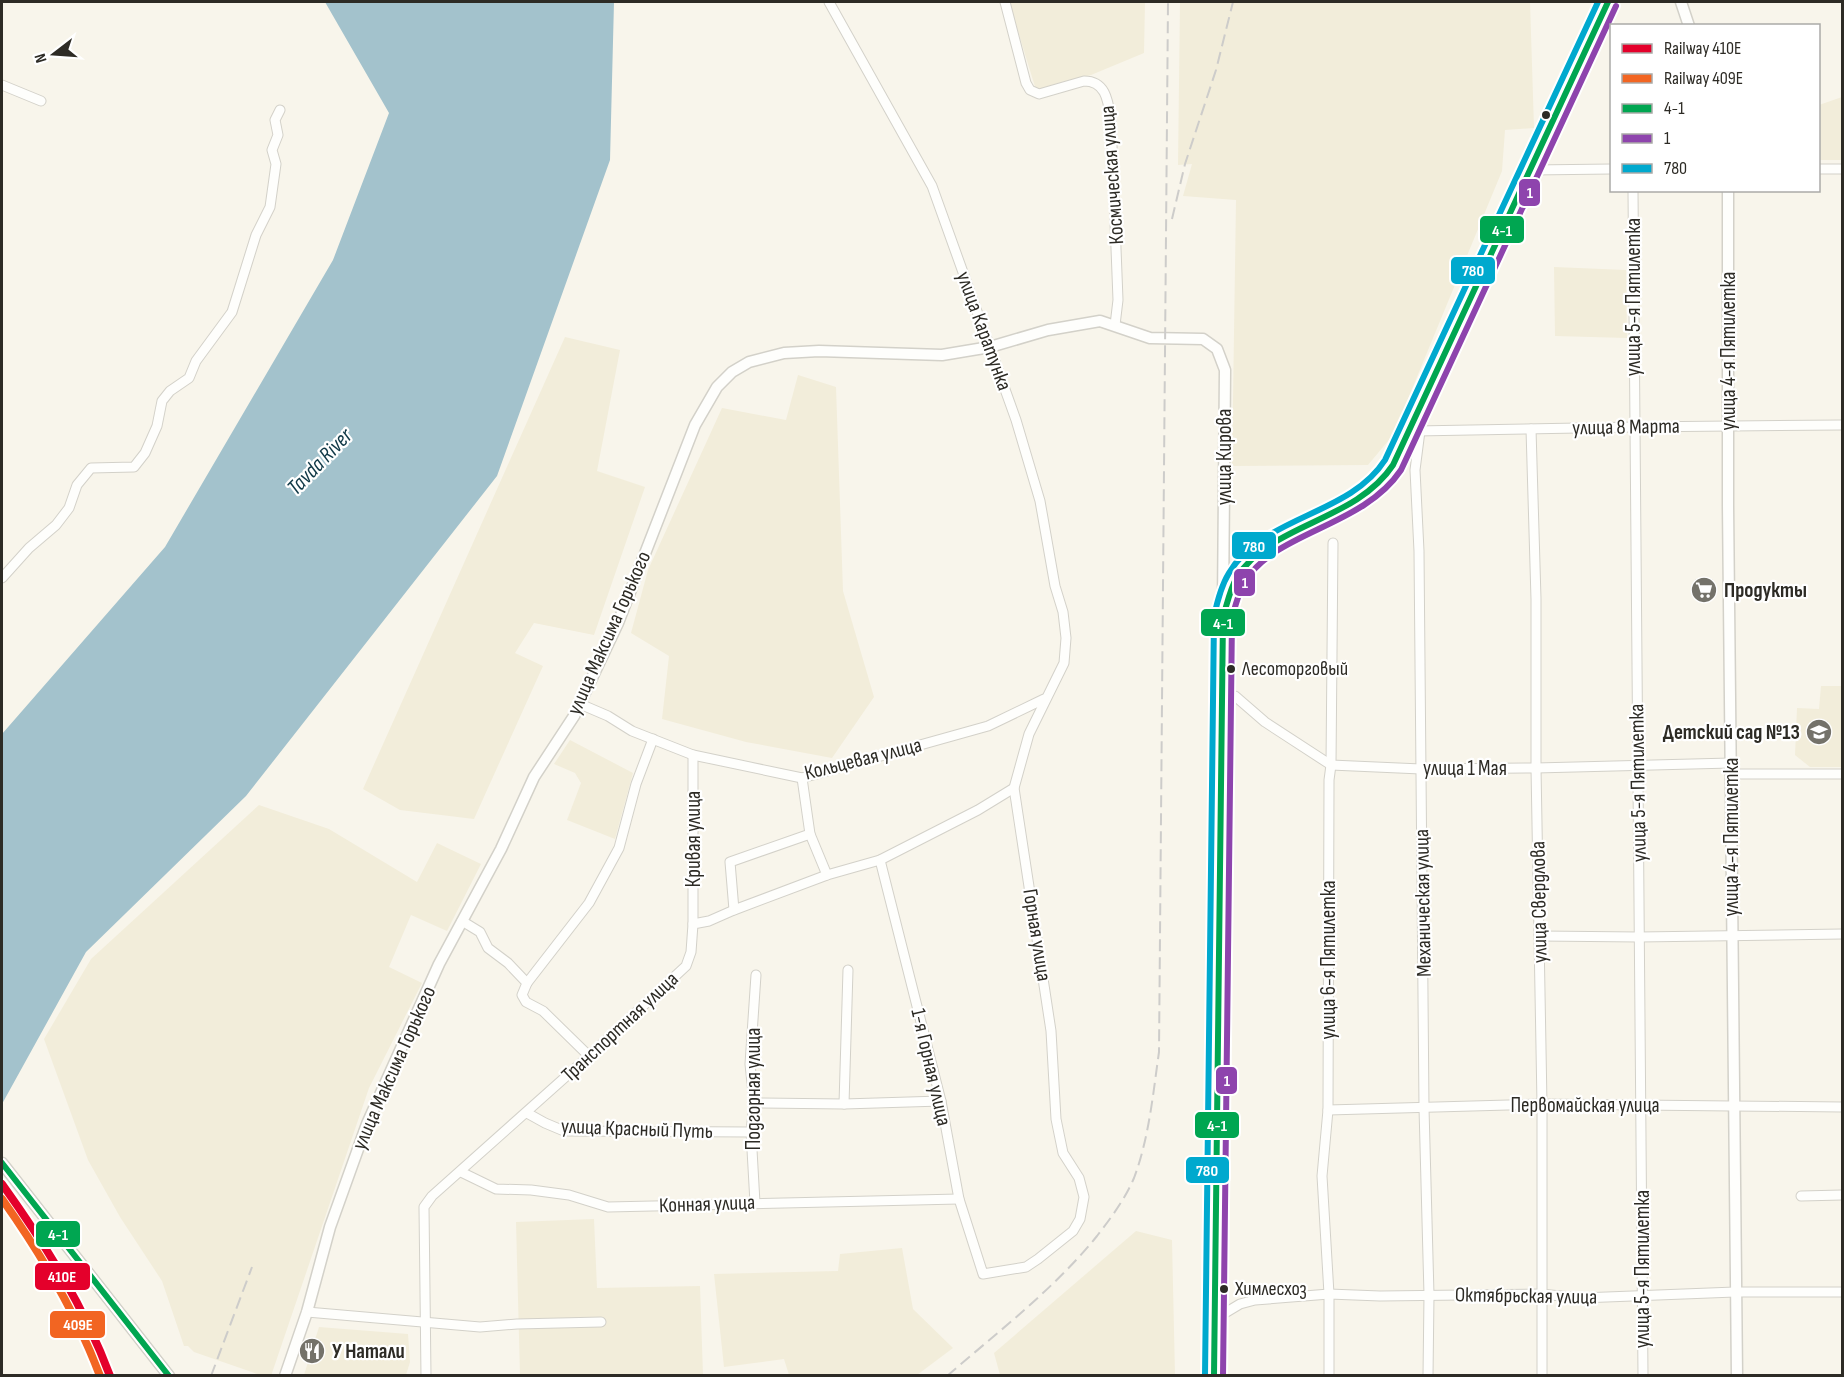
<svg xmlns="http://www.w3.org/2000/svg" width="1844" height="1377" font-family="'Sofia Sans Condensed',sans-serif">
	<rect width="100%" height="100%" fill="#f8f5eb"/>
	<g fill="#f2edda">
		<polygon points="1009,2 1145,2 1144,53 1091,75 1036,90"/>
		<polygon points="1180,2 1530,2 1534,128 1505,130 1502,171 1393,435 1368,465 1232,466 1236,200 1183,196 1192,164 1178,165"/>
		<polygon points="1842,97 1842,160 1819,160 1819,105"/>
		<polygon points="1554,267 1626,270 1627,338 1555,336"/>
		<polygon points="565,337 620,350 597,471 645,487 594,635 534,623 515,653 543,666 474,819 400,810 363,789"/>
		<polygon points="798,375 836,387 843,591 874,697 832,758 746,742 662,719 669,656 631,633 648,570 722,408 786,420"/>
		<polygon points="1821,686 1842,686 1842,767 1810,767 1795,755 1797,708 1819,709"/>
		<polygon points="570,740 633,773 615,839 567,820 581,783 575,773 554,764"/>
		<polygon points="259,805 329,829 417,882 437,843 481,864 447,931 411,915 389,967 422,983 369,1088 271,1376 260,1375 194,1352 188,1346 184,1346 162,1281 120,1217 88,1160 44,1039 91,959"/>
		<polygon points="594,1219 597,1288 700,1286 703,1375 520,1375 516,1222"/>
		<polygon points="1136,1231 1172,1240 1175,1375 1000,1375 994,1353"/>
		<polygon points="902,1248 913,1309 953,1348 917,1375 789,1375 784,1359 724,1367 714,1274 838,1271 840,1254"/>
		<polygon points="319,1327 408,1334 410,1362 406,1375 304,1375"/>
	</g>
	<polygon fill="#a3c2cc" points="325,2 614,2 610,160 497,476 246,796 86,952 2,1104 2,734 165,547 333,260 389,113"/>
	<g fill="none" stroke-linecap="round" stroke-linejoin="round">
		<g stroke="#d3d1c9" stroke-width="11">
			<g id="minor">
				<polyline points="829,2 932,186 1016,420 1040,501 1055,586 1063,612 1066,638 1064,663 1029,734 1014,788 1051,1031 1056,1119 1063,1153 1079,1178 1084,1197 1080,1219 1073,1231 1038,1259 1026,1267 983,1274 959,1199 941,1101 880,860"/>
				<path d="M1005,2l21,81 4,7 9,4 45,-13c22,0 24,20 27,38l7,181 -3,25"/>
				<polyline points="2,85 41,101"/>
				<polyline points="1818,169 1842,169"/>
				<polyline points="1532,170 1612,169"/>
				<polyline points="1633,190 1643,1376"/>
				<polyline points="1531,429 1536,599 1536,768 1542,1104 1542,1376"/>
				<polyline points="1416,431 1634,427 1842,425"/>
				<polyline points="1420,431 1415,470 1419,551 1424,1108 1429,1295 1428,1376"/>
				<polyline points="2,578 29,548 56,525 69,508 77,485 91,468 134,467 145,453 157,426 162,401 170,391 189,378 196,361 232,312 256,235 270,207 276,164 272,150 278,135 275,120 280,110"/>
				<polyline points="1223,693 1235,696 1265,722 1331,765 1421,769 1536,768 1731,763"/>
				<polyline points="580,704 608,716 632,731 693,755 802,778 988,726 1044,699"/>
				<polyline points="693,755 693,924"/>
				<polyline points="1731,774 1842,774"/>
				<polyline points="802,778 810,834 827,875"/>
				<polyline points="734,910 730,862 810,834"/>
				<polyline points="462,921 480,932 488,948 508,963 527,983 522,995 526,1002 543,1011 589,1056"/>
				<polyline points="1540,936 1639,937 1842,934"/>
				<polyline points="527,983 589,903 619,848 636,784 653,739"/>
				<polyline points="754,1103 844,1104 941,1101"/>
				<polyline points="844,1104 848,970"/>
				<polyline points="1328,1110 1542,1104 1842,1107"/>
				<polyline points="527,1113 545,1123 564,1131 751,1132"/>
				<polyline points="461,1172 496,1189 531,1190 569,1195 608,1207 959,1199"/>
				<polyline points="1801,1196 1842,1195"/>
				<polyline points="755,1203 751,1132 754,1103 750,1064 756,975"/>
				<polyline points="307,1312 480,1327 517,1324 601,1322"/>
				<polyline points="1215,1319 1240,1304 1255,1300 1329,1294 1380,1296 1541,1294 1581,1298 1735,1292 1842,1292"/>
				<polyline points="426,1376 424,1207 432,1196 589,1056 686,966 691,952 693,924 709,921 734,910 827,875 880,860 978,810 1014,788"/>
				<polyline points="1329,1376 1329,1294 1322,1176 1328,1110 1329,780 1331,765 1333,543"/>
			</g>
		</g>
		<g stroke="#d3d1c9" stroke-width="13">
			<g id="tertiary">
				<polyline points="1681,2 1689,26"/>
				<polyline points="1728,190 1728,505 1737,1376"/>
				<polyline points="2,1163 169,1376"/>
				<polyline points="285,1376 307,1312 330,1227 367,1124 439,964 501,849 534,777 574,716 618,623 695,425 717,387 732,372 749,362 784,353 819,351 942,355 990,347 1048,330 1100,321 1150,338 1203,339 1217,349 1225,370 1223,605"/>
			</g>
		</g>
		<g stroke="#d3d1c9" stroke-width="16">
			<path id="primary" d="M1214,1376l9,-759c4,-14 7,-27 14,-40 23,-39 96,-57 132,-85 12,-9 19,-19 27,-32l212,-458"/>
		</g>
		<use href="#minor" stroke="#fefefc" stroke-width="9"/>
		<use href="#tertiary" stroke="#fefefc" stroke-width="10"/>
		<use href="#primary" stroke="#fefefc" stroke-width="14"/>
		<g stroke="#cdccca" stroke-width="2" stroke-dasharray="12 6" stroke-linecap="butt">
			<polyline points="1172,219 1185,164 1216,70 1233,2"/>
			<polyline points="211,1376 252,1267"/>
			<path d="M947,1376c52,-45 107,-87 150,-140 14,-18 28,-37 37,-58 15,-40 19,-84 25,-126l9,-1050"/>
		</g>
		<g stroke="#fff" stroke-width="10">
			<g id="bus-1">
				<polyline points="2,1163 169,1376"/>
				<path d="M1214,1376l9,-759c4,-13 7,-28 14,-40 34,-54 118,-55 156,-112l215,-463"/>
			</g>
		</g>
		<g stroke="#fff" stroke-width="10">
			<path id="bus-2" d="M1223,1376l9,-758c3,-11 6,-24 12,-35 30,-52 118,-55 157,-113l215,-464"/>
		</g>
		<g stroke="#fff" stroke-width="10">
			<path id="bus-3" d="M1205,1376l9,-759c3,-15 7,-31 15,-44 35,-58 120,-57 156,-113l213,-458"/>
		</g>
		<use href="#bus-1" stroke="#00a651" stroke-width="6"/>
		<use href="#bus-2" stroke="#8e44ad" stroke-width="6"/>
		<use href="#bus-3" stroke="#00a9ce" stroke-width="6"/>
		<g stroke="#fff" stroke-width="12">
			<path id="rail-1" d="M2,1184c43,60 82,122 108,192"/>
		</g>
		<g stroke="#fff" stroke-width="12">
			<path id="rail-2" d="M2,1199c39,55 74,113 98,177"/>
		</g>
		<use href="#rail-1" stroke="#e4002b" stroke-width="8"/>
		<use href="#rail-2" stroke="#f26522" stroke-width="8"/>
	</g>
	<defs>
		<g id="supermarket-disc" transform="scale(1.35)"><circle r="9.5" fill="#74726a" stroke="#fff"/><path d="M-6-5.5h2.5l.6 2H6L4.5 2H-2.5L-4.4-4H-6ZM-1.5 3.2a1.3 1.3 0 1 0 .1 0ZM3 3.2a1.3 1.3 0 1 0 .1 0Z" fill="#fff"/></g>
		<g id="school-disc" transform="scale(1.35)"><circle r="9.5" fill="#74726a" stroke="#fff"/><path d="M0-5L7-2L0 1L-7-2ZM-4 1L0 2.5L4 1V4Q0 6-4 4Z" fill="#fff"/></g>
		<g id="restaurant-disc" transform="scale(1.35)"><circle r="9.5" fill="#74726a" stroke="#fff"/><path d="M-5-6h1v4h1v-4h1v4h1v-4h1v5L-1.5 .5V6h-2V.5L-5-1ZM5-6V6H3V1.5H1.5Q1.5-4 5-6Z" fill="#fff"/></g>
	</defs>
	<g fill-rule="evenodd">
		<use href="#supermarket-disc" x="1704" y="590"/>
		<use href="#school-disc" x="1819" y="732"/>
		<use href="#restaurant-disc" x="312" y="1351"/>
	</g>
	<g fill="#2d2b25" stroke="#fff" stroke-width="2">
		<circle cx="1546" cy="115" r="5"/>
		<circle cx="1231" cy="669" r="5"/>
		<circle cx="1224" cy="1289" r="5"/>
	</g>
	<g text-anchor="middle" dominant-baseline="central" stroke-width="4.5" stroke-linejoin="round" paint-order="stroke">
		<g font-size="20" fill="#2d2b25" stroke="#fff" text-anchor="start">
			<text x="1242" y="669">Лесоторговый</text>
			<text x="1235" y="1289">Химлесхоз</text>
		</g>
		<g font-size="21" fill="#2d2b25" stroke="#fff">
			<text transform="translate(1112 175) rotate(-94)">Космическая улица</text>
			<text transform="translate(1633 297) rotate(-90)">улица 5-я Пятилетка</text>
			<text transform="translate(984 331) rotate(70)">улица Каратунка</text>
			<text transform="translate(1728 351) rotate(-90)">улица 4-я Пятилетка</text>
			<text transform="translate(1626 427) rotate(-1)">улица 8 Марта</text>
			<text transform="translate(1224 457) rotate(-90)">улица Кирова</text>
			<text transform="translate(609 633) rotate(-66)">улица Максима Горького</text>
			<text transform="translate(863 759) rotate(-14)">Кольцевая улица</text>
			<text x="1465" y="768">улица 1 Мая</text>
			<text transform="translate(1638 783) rotate(-91)">улица 5-я Пятилетка</text>
			<text transform="translate(1731 837) rotate(-90)">улица 4-я Пятилетка</text>
			<text transform="translate(693 839) rotate(-90)">Кривая улица</text>
			<text transform="translate(1539 902) rotate(-91)">улица Свердлова</text>
			<text transform="translate(1423 903) rotate(-91)">Механическая улица</text>
			<text transform="translate(1037 935) rotate(81)">Горная улица</text>
			<text transform="translate(1328 960) rotate(-90)">улица 6-я Пятилетка</text>
			<text transform="translate(620 1027) rotate(-43)">Транспортная улица</text>
			<text transform="translate(931 1067) rotate(77)">1-я Горная улица</text>
			<text transform="translate(394 1068) rotate(-66)">улица Максима Горького</text>
			<text transform="translate(753 1089) rotate(-90)">Подгорная улица</text>
			<text x="1585" y="1105">Первомайская улица</text>
			<text transform="translate(637 1129) rotate(2)">улица Красный Путь</text>
			<text transform="translate(707 1204) rotate(-2)">Конная улица</text>
			<text transform="translate(1642 1269) rotate(-90)">улица 5-я Пятилетка</text>
			<text transform="translate(1526 1296) rotate(1)">Октябрьская улица</text>
		</g>
		<g font-size="21" font-weight="bold" fill="#2d2b25" stroke="#fff" text-anchor="start">
			<text x="1724" y="590">Продукты</text>
			<text x="1800" y="732" text-anchor="end">Детский сад №13</text>
			<text x="332" y="1351">У Натали</text>
		</g>
		<g font-size="22" font-style="italic" fill="#103947" stroke="#fff">
			<text transform="translate(320 462) rotate(-46)">Tavda River</text>
		</g>
	</g>
	<g stroke="#fff" stroke-width="2">
		<rect x="1518" y="178" width="23" height="29" rx="6" fill="#8e44ad"/>
		<rect x="1479" y="215" width="46" height="29" rx="6" fill="#00a651"/>
		<rect x="1450" y="256" width="46" height="29" rx="6" fill="#00a9ce"/>
		<rect x="1231" y="531" width="46" height="29" rx="6" fill="#00a9ce"/>
		<rect x="1233" y="568" width="23" height="29" rx="6" fill="#8e44ad"/>
		<rect x="1200" y="608" width="46" height="29" rx="6" fill="#00a651"/>
		<rect x="1215" y="1066" width="23" height="29" rx="6" fill="#8e44ad"/>
		<rect x="1194" y="1111" width="46" height="28" rx="6" fill="#00a651"/>
		<rect x="1185" y="1156" width="45" height="28" rx="6" fill="#00a9ce"/>
		<rect x="35" y="1220" width="46" height="28" rx="6" fill="#00a651"/>
		<rect x="34" y="1262" width="57" height="29" rx="6" fill="#e4002b"/>
		<rect x="49" y="1310" width="57" height="29" rx="6" fill="#f26522"/>
	</g>
	<g font-size="16" text-anchor="middle" font-weight="bold" fill="#fff">
		<text x="1530" y="198">1</text>
		<text x="1502" y="236">4-1</text>
		<text x="1473" y="276">780</text>
		<text x="1254" y="552">780</text>
		<text x="1245" y="588">1</text>
		<text x="1223" y="629">4-1</text>
		<text x="1227" y="1086">1</text>
		<text x="1217" y="1131">4-1</text>
		<text x="1207" y="1176">780</text>
		<text x="58" y="1240">4-1</text>
		<text x="62" y="1282">410E</text>
		<text x="78" y="1330">409E</text>
	</g>
	<rect width="1844" height="1377" fill="none" stroke="#2d2b25" stroke-width="6"/>
	<rect x="1610" y="24" width="210" height="168" fill="#ffffff" stroke="#abaaa8" stroke-width="1.5"/>
	<rect x="1622" y="44" width="30" height="9" fill="#e4002b" stroke="#abaaa8" stroke-width="1.5"/>
	<text x="1664" y="54" font-size="18" fill="#2d2b25">Railway 410E</text>
	<rect x="1622" y="74" width="30" height="9" fill="#f26522" stroke="#abaaa8" stroke-width="1.5"/>
	<text x="1664" y="84" font-size="18" fill="#2d2b25">Railway 409E</text>
	<rect x="1622" y="104" width="30" height="9" fill="#00a651" stroke="#abaaa8" stroke-width="1.5"/>
	<text x="1664" y="114" font-size="18" fill="#2d2b25">4-1</text>
	<rect x="1622" y="134" width="30" height="9" fill="#8e44ad" stroke="#abaaa8" stroke-width="1.5"/>
	<text x="1664" y="144" font-size="18" fill="#2d2b25">1</text>
	<rect x="1622" y="164" width="30" height="9" fill="#00a9ce" stroke="#abaaa8" stroke-width="1.5"/>
	<text x="1664" y="174" font-size="18" fill="#2d2b25">780</text>
	<g transform="translate(54 54) rotate(253)" stroke="#ffffff" stroke-width="4.5" paint-order="stroke">
	<path d="M0-4.5L10 22L0 15L-10 22Z" fill="#2d2b25"/>
	<text y="-9" font-size="16" font-weight="bold" text-anchor="middle" fill="#2d2b25">N</text>
	</g>
</svg>
